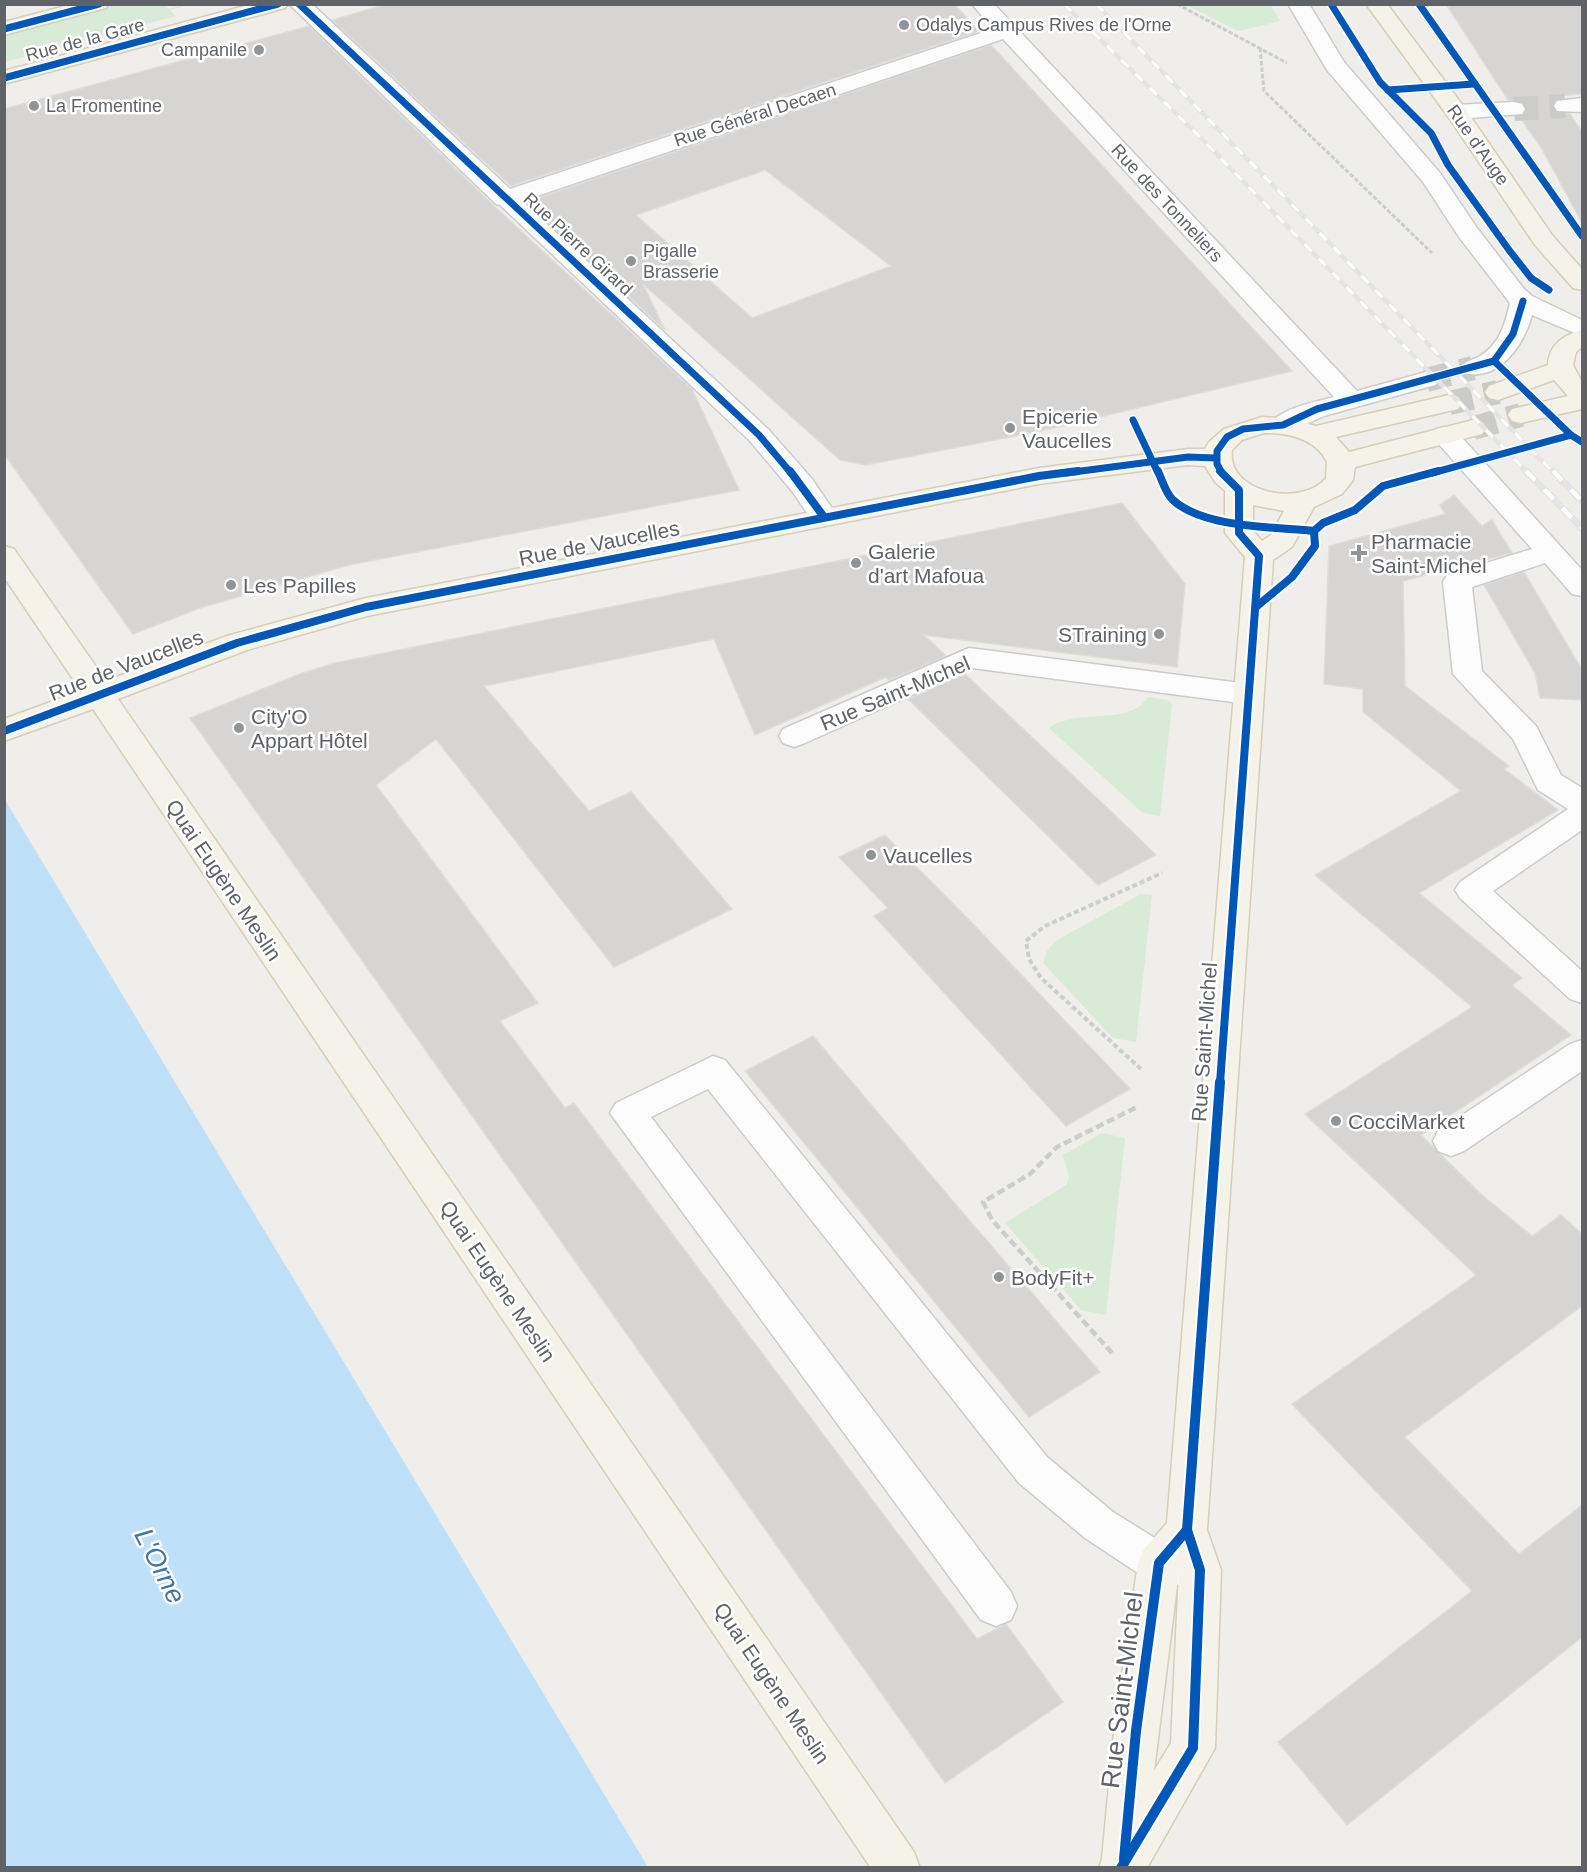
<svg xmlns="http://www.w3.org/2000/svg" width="1587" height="1872" font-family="Helvetica,sans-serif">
	<rect width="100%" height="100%" fill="#efeeea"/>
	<g fill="#d8ebd6">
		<polygon points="116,5 165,5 176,16 5,62 5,34"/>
		<polygon points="1186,5 1271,5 1280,21 1238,31"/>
		<path d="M1148,697l19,3 5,4 -12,112 -17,-3 -94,-85c29,-21 81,-1 99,-31z"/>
		<polygon points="1141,894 1152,895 1136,1042 1113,1038 1043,963 1047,951 1057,940"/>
		<polygon points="1102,1133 1125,1138 1106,1315 1081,1310 1005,1223 1066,1185 1069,1177 1063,1155"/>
	</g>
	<polygon fill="#bfe0f9" points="5,800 648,1867 5,1867"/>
	<g fill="#d6d5d3" stroke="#deddd9" stroke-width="1.5" fill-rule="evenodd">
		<polygon points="387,4 954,4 979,31 511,186 332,20"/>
		<polygon points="1446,4 1582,4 1582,94 1558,96 1560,98 1552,105 1557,113 1570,114 1582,132 1582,223 1542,149 1519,116 1527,110 1524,103 1508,100"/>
		<polygon points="309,26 494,206 692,389 739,490 349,565 200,608 133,634 4,454 4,109"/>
		<path d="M991,45l301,326 -251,60 -175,34 -26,-5 -197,-176 22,46 -139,-128zM765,170l126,96 -139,52 -116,-103z"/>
		<polygon points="1454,495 1482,526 1492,520 1512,553 1403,581 1405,686 1509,766 1504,769 1558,810 1419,893 1522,978 1512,985 1571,1035 1421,1135 1482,1195 1532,1236 1561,1215 1582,1234 1582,1306 1405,1437 1519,1554 1582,1505 1582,1637 1347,1825 1278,1742 1472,1591 1292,1404 1476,1275 1305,1114 1472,1007 1315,875 1461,791 1363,712 1363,689 1324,684 1329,546 1445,514 1440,505"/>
		<polygon points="1122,503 1185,584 1177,667 924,635 946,656 889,680 886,677 755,735 714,639 484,686 589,811 631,792 732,909 614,967 436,739 376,785 538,1003 500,1021 565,1108 574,1103 977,1639 1006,1624 1063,1702 945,1783 190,718 300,674 335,663"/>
		<polygon points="1524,572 1581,668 1582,700 1540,698 1535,673 1484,585"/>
		<polygon points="965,674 1136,835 1156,855 1098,885 908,699"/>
		<polygon points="885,835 973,924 1130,1089 1066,1126 874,916 888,908 839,857"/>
		<polygon points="813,1036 952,1200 1100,1372 1029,1417 745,1071"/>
	</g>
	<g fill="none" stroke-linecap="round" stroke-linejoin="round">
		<g stroke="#cbcbca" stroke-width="24" stroke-dasharray="24 12" stroke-linecap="butt">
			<polyline points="1514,109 1565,106"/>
			<polyline points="1426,380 1473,368"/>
		</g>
		<g stroke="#cbcbca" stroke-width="24" stroke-dasharray="24 12" stroke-linecap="butt">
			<polyline points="1449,403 1498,392"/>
			<polyline points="1473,428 1521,415"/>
		</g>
		<g stroke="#cbcccc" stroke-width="3">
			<g id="minor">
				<path d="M289,4h23l198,185 483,-160 -21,-25h22l363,387 69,-19 9,3 4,5 -4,5 -111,31 -33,15 -9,2 -9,-2 -4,-6c12,-17 46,-23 65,-28l-331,-358 -481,162 246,228 44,50 26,38 -4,6 -10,3 -10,-3 -22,-32 -42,-50 -250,-236 -4,-1z"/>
				<path d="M1288,4h21l35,58 96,111 37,55 47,61 8,7 50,24v16l-50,-21c-8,29 -32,67 -68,58l-4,-5c5,-7 13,-8 20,-12 20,-12 25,-32 30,-53l-51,-66 -36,-55 -96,-112z"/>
				<polygon points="1582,98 1582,112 1557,111 1554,106 1557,101"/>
				<polygon points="1514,102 1522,104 1525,109 1522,114 1456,119 1448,117 1445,112 1448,107 1456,105"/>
				<polygon points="1445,427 1454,429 1582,570 1582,596 1572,594 1545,563 1472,587 1482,671 1536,726 1561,775 1582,788 1582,830 1493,891 1582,971 1582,1003 1570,999 1460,898 1455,890 1460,882 1568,809 1538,790 1513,739 1453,674 1443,582 1447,575 1532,549 1436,441 1432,435 1436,429"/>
				<polygon points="969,648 1248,684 1259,687 1263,694 1259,701 1248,704 972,668 805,743 794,747 783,743 779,736 783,729"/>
				<polygon points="1582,1040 1582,1071 1464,1151 1451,1156 1438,1151 1433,1141 1438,1131 1570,1044"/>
				<polygon points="713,1056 725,1060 1047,1457 1113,1512 1166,1545 1199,1553 1205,1567 1199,1581 1184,1586 1144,1577 1085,1538 1019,1483 708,1089 651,1117 1011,1592 1017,1606 1011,1620 996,1626 981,1620 610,1113 616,1103"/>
			</g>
		</g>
		<g stroke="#d7ceb8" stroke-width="3">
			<g id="major">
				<polygon points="73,4 109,4 106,8 4,35 4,22"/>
				<polygon points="252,4 288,4 285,8 4,84 4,71"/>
				<polygon points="1366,4 1387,4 1464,107 1552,235 1582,269 1582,290 1573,288 1535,245 1447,115"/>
				<path d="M1582,330v17l-6,5 -3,13 9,17v27l-61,14 -9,-2 -4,-6 4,-6 56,-13 -14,-16 -56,20 -9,-2 -4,-6 4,-6 59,-21c1,-21 16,-30 34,-35z"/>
				<path d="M1449,395l9,2 4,6 -4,6 -122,28 13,15 124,-32 9,2 4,6 -4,6 -127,33 -2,13 -11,14 -28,13 -22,40 -19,13 -66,970 14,40 -6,178 -68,120h-48l3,-9 12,-128 24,-168 6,-14 23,-26 78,-966 -20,-24v-42l-10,-9 -10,-16 -17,-1 -149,19 -672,132 -120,34 -129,49 796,1153 6,16h-49l-778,-1159 -89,32v-22l77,-28 -77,-114v-31l10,3 92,132 121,-45 139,-38 673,-130 149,-19h17l4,-7 15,-13 38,-12 27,2 27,7zM1264,433c24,0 51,5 63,29l-1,16c-24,30 -100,15 -94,-28l10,-10zM1253,505l31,6 -13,24 -9,6 -9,-10zM1179,1570l-8,173 -17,28z"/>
			</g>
		</g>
		<g stroke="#cacfcc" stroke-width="3" stroke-dasharray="4.5 2" stroke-linecap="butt">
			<polyline points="1177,4 1287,63"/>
			<polyline points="1260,48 1264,91 1432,253"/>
		</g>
		<polyline stroke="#cacfcc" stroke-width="4" stroke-dasharray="5 3" stroke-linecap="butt" points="1141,1069 1041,978 1029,959 1026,941 1045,926 1162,873"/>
		<polyline stroke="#cacfcc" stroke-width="4.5" stroke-dasharray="8 4" stroke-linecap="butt" points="1112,1353 992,1220 983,1202 1030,1174 1057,1147 1137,1107"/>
		<use href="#minor" fill="#fdfcfc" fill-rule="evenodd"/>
		<use href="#major" fill="#f4f2e9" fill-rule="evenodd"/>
		<polyline stroke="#e4e4e4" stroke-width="1.5" points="4,54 190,4"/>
		<g stroke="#e4e4e4" stroke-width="4.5">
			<g id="rail-far1">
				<polyline points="1064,4 1198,135 1528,473"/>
				<polyline points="1096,4 1554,473"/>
			</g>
		</g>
		<g stroke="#e4e4e4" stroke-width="7">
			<g id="rail">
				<polyline points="1526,471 1582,528"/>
				<polyline points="1553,471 1582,501"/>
			</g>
		</g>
		<use href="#rail-far1" stroke="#fff" stroke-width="3" stroke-dasharray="10" stroke-linecap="butt"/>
		<use href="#rail" stroke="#fff" stroke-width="4.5" stroke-dasharray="13" stroke-linecap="butt"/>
		<g stroke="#fff" stroke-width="10">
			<g id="cycleway-far2">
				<polyline points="299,4 759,435 791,473"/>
				<polyline points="1331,4 1380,82 1431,133 1448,165 1509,250 1531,278 1549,290"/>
				<polyline points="1419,4 1582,236"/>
				<polyline points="4,29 99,4"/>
				<polyline points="4,78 278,4"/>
				<polyline points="1388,90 1474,84"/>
				<polyline points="1494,361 1571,435"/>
				<polyline points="1133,420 1158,473"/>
				<polyline points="1066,473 1188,457 1216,458"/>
				<polyline points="1222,473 1217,464 1217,451 1227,437 1243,429 1283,425 1317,409 1494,361 1513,334 1523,301"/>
				<polyline points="1432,473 1571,435 1582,442"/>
			</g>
		</g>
		<g stroke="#fff" stroke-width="12">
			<g id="cycleway-far1">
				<polyline points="790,471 824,517"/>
				<path d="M1158,471c4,9 8,23 15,29 30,28 102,27 141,31l9,-8 32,-13 28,-24 55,-15"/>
				<polyline points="1256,607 1292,577 1315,546 1314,531"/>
				<polyline points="4,731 237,643 366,607 1039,476 1078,471"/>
				<polyline points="1220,1083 1259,556 1239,533 1239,490 1220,471"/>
			</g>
		</g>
		<g stroke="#fff" stroke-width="14">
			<g id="cycleway">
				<polyline points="1124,1859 1136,1731 1159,1563 1187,1530"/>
				<polyline points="1121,1868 1193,1748 1200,1570 1187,1530 1220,1082"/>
			</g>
		</g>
		<use href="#cycleway-far2" stroke="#0057b8" stroke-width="7"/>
		<use href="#cycleway-far1" stroke="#0057b8" stroke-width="8"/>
		<use href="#cycleway" stroke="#0057b8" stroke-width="10"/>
	</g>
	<g fill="#919496" stroke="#fff" stroke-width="2">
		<circle cx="904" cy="25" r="6"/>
		<circle cx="259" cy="50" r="6"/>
		<circle cx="34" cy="106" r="6"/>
		<circle cx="631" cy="261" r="6"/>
		<circle cx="1010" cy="428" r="6"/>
		<path d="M1356 544h6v6h6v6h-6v6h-6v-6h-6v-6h6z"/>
		<circle cx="856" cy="563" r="6"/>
		<circle cx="231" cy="585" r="6"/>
		<circle cx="1159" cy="634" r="6"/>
		<circle cx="239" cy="728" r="6"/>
		<circle cx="871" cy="855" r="6"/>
		<circle cx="1336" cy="1121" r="6"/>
		<circle cx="999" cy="1277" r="6"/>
	</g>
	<g text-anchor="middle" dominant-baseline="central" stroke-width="5" stroke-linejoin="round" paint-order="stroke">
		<g font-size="18" fill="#5f6368" stroke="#fff" text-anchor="start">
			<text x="916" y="25">Odalys Campus Rives de l'Orne</text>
			<text x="247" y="50" text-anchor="end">Campanile</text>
			<text x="46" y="106">La Fromentine</text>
			<text x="643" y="251">Pigalle<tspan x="643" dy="21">Brasserie</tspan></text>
		</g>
		<g font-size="18" fill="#5f6368" stroke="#fff">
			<text transform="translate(85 40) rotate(-15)">Rue de la Gare</text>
			<text transform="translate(755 115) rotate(-18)">Rue Général Decaen</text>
			<text transform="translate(1478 145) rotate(55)">Rue d'Auge</text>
			<text transform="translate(1167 203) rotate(47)">Rue des Tonneliers</text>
			<text transform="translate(578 244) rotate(43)">Rue Pierre Girard</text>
		</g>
		<g font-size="21" fill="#5f6368" stroke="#fff" text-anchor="start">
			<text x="1022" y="416">Epicerie<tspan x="1022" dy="24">Vaucelles</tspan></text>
			<text x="1371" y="541">Pharmacie<tspan x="1371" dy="24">Saint-Michel</tspan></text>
			<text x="868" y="551">Galerie<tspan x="868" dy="24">d'art Mafoua</tspan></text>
			<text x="243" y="585">Les Papilles</text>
			<text x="1147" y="634" text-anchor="end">STraining</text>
			<text x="251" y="716">City'O<tspan x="251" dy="24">Appart Hôtel</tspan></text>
			<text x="883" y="855">Vaucelles</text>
			<text x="1348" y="1121">CocciMarket</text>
			<text x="1011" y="1277">BodyFit+</text>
		</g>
		<g font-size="21" fill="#5f6368" stroke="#fff">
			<text transform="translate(599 543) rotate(-11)">Rue de Vaucelles</text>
			<text transform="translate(126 665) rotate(-21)">Rue de Vaucelles</text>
			<text transform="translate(895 693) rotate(-23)">Rue Saint-Michel</text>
			<text transform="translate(224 880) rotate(56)">Quai Eugène Meslin</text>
			<text transform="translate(1204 1042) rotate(-86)">Rue Saint-Michel</text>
			<text transform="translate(498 1281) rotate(56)">Quai Eugène Meslin</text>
			<text transform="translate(772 1683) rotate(56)">Quai Eugène Meslin</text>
		</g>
		<g font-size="26" fill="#5f6368" stroke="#fff">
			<text transform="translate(1122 1690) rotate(-83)">Rue Saint-Michel</text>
		</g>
		<g font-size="27" font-style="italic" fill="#4174aa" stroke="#fff">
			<text transform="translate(160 1566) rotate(63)">L'Orne</text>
		</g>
	</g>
	<rect width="1587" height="1872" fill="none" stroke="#5f6368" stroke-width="12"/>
</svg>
